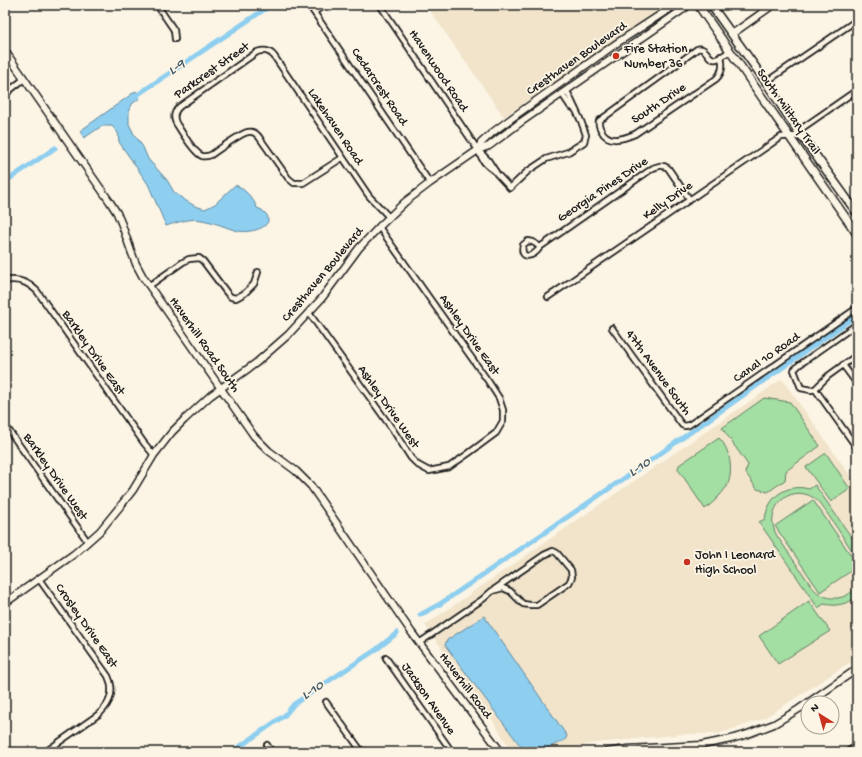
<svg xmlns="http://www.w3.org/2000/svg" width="862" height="757" font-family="'Gochi Hand',sans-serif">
	<rect width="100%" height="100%" fill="#fcf5e5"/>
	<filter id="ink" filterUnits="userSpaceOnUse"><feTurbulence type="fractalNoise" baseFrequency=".025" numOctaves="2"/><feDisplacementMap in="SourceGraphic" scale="8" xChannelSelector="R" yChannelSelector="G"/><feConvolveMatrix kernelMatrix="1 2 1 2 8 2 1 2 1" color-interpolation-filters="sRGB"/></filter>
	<g filter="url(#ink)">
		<g fill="#f1e4cb">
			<polygon points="426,5 667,5 504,117"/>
			<polygon points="782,379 857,485 857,658 763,719 718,734 683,734 588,744 568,752 512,752 493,721 425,625"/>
		</g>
		<g fill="#a3dea3" stroke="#607d60">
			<polygon points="764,398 790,402 820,446 786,471 785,480 768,492 757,489 745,472 748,465 722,428"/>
			<path d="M719,438c11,10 15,34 8,48 -6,9 -13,16 -22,23l-27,-40 1,-4z"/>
			<polygon points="826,453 850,489 831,502 806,467"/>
			<path d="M815,485l42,60v13c-8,-12 -16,-24 -24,-36 -6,-8 -11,-18 -19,-24 -25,-16 -52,12 -37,38l35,51c12,15 34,15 45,-1v11c-10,7 -21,10 -33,7l-6,4 -59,-86 6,-3c3,-23 22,-36 44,-30z"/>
			<polygon points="813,500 857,564 857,567 820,592 775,526"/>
			<polygon points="809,601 830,631 778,664 759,636"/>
		</g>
		<g fill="#8eceef" stroke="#60879b">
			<path d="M136,91l4,7 -8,6 -3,8v12l5,10 9,13 5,12 19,21 7,12 9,7 12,7 10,3 10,-5 20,-19c8,2 20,15 22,23l5,2 5,5c1,2 1,4 1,6 -2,9 -23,12 -30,10 -12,-3 -23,-9 -36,-11 -12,-2 -24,2 -36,6l-18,-42 -29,-42 -1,-9 -6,-7h-10l-18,12 -4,-7z"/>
			<polygon points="484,616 567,736 565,740 538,752 525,752 445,645 447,640"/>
		</g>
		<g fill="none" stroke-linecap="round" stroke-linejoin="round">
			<g stroke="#8eceef" stroke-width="5">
				<polyline points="134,97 271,5"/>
				<polyline points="5,182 55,148"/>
				<polyline points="420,615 440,604 651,460 857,315"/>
				<polyline points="232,752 285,715 294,704 377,649 397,633"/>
			</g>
			<g stroke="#1c1c1c" stroke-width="8">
				<g id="street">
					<polyline points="157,5 174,30 175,39"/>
					<polyline points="309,5 430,183"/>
					<path d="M380,5l98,145c4,10 7,15 17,21"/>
					<polyline points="314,12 325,5"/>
					<path d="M721,56c2,9 2,16 -5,23l-81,55c-12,5 -27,10 -34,-4 -2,-4 -3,-5 -2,-9l65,-47 33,-25c11,-3 10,12 19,10 5,-1 10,-6 14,-8"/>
					<polyline points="766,82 857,20"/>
					<polyline points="5,94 24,79"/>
					<polyline points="562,94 570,106 575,109"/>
					<polyline points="798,131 857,90"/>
					<polyline points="479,151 488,160 497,174 510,188 528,171 546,159 568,152 584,142 586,135 581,121 567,91"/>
					<path d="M342,158l-39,25h-9l-6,-5 -29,-41c-3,-4 -7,-6 -11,-5 -7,1 -30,18 -37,23 -3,1 -6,2 -9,1 -8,-3 -21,-25 -26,-33 -3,-6 -2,-11 3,-16l78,-55c7,-2 12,-2 17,4l95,140 20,21"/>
					<path d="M540,247l-7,-5 -5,-1 -5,4c-4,15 11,13 17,2l113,-79c6,-2 9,-4 15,0l22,32"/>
					<path d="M5,281c13,-3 23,1 32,10l107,152 10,12"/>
					<polyline points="149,286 183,262 189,259 199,258 203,261 227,293 231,297 236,298 245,293 254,284 258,272"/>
					<polyline points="548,297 781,137 796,136 803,139"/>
					<polyline points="309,313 393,430 411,458 418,465 429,471 449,467 469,453 496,433 503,421 503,410 499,398 488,381 379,227"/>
					<polyline points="857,324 799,365 794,370 801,388 811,390 815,389 857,448"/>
					<polyline points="612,328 682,425 685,426 689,425 857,308"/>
					<polyline points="843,365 857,384"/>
					<polyline points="815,389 828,376 857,355"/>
					<polyline points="5,425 88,542"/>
					<path d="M39,579l69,97c7,15 3,27 -9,38l-54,38"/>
					<polyline points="419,643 483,599 492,591 503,588 510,591 523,604 530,605 537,605 569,583 572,577 571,570 557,553 553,551 544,555 492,591"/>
					<polyline points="386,658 452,752"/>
					<polyline points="326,702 362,752"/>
					<polyline points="267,745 272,752"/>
					<polyline points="847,752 857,746"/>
				</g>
			</g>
			<g stroke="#1c1c1c" stroke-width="9">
				<g id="secondary">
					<polyline points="732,34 773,5"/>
					<polyline points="5,51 110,202 117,213 122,225 131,251 136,264 143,277 254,436 269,451 296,471 311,486 412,633 501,752"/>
					<polyline points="478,150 481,143 493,132 516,115 617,43 675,5"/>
					<polyline points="5,603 74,554 100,531 122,504 133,490 154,455 172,432 184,420 210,396 256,363 288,335 311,310 322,298 359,248 379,227 405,202 430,183 478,150 489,146 521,122 685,8 688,5"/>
					<polyline points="606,752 628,749 702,745 731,739 745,735 774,724 799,709 857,669"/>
				</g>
			</g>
			<g stroke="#1c1c1c" stroke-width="10">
				<g id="primary">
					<polyline points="698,5 857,234"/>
					<polyline points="711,5 766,82 798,131 857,213"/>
				</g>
			</g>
			<use href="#street" stroke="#fcf5e5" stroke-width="4.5"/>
			<use href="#secondary" stroke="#fcf5e5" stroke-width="6"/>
			<use href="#primary" stroke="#fcf5e5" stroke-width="7"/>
		</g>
	</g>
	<g fill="#c8321e" stroke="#fcf5e5" stroke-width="1.5">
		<circle cx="616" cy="56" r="4"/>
		<circle cx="687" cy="562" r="4"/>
	</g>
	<g text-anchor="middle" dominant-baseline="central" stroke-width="3.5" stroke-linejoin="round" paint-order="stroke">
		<g font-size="13" fill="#1c1c1c" stroke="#fcf5e5" text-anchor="start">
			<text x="624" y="49">Fire Station<tspan x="624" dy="15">Number 36</tspan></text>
			<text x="695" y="555">John I Leonard<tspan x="695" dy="15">High School</tspan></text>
		</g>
		<g font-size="13" fill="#1c1c1c" stroke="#fcf5e5">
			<text transform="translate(577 59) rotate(-35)">Cresthaven Boulevard</text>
			<text transform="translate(212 71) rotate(-35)">Parkcrest Street</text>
			<text transform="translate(438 71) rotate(56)">Havenwood Road</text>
			<text transform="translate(379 87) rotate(56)">Cedarcrest Road</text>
			<text transform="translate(659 104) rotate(-34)">South Drive</text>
			<text transform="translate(788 112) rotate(55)">South Military Trail</text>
			<text transform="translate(335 127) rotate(56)">Lakehaven Road</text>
			<text transform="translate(603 190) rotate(-34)">Georgia Pines Drive</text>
			<text transform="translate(668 201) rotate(-35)">Kelly Drive</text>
			<text transform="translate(323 275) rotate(-50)">Cresthaven Boulevard</text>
			<text transform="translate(469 335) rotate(55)">Ashley Drive East</text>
			<text transform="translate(204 345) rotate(55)">Haverhill Road South</text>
			<text transform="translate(93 353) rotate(55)">Barkley Drive East</text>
			<text transform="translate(767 358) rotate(-35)">Canal 10 Road</text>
			<text transform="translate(658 373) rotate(54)">47th Avenue South</text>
			<text transform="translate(388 407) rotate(55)">Ashley Drive West</text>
			<text transform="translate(55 477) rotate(55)">Barkley Drive West</text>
			<text transform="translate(86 626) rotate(55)">Crosley Drive East</text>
			<text transform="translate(465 686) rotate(53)">Haverhill Road</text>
			<text transform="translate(428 699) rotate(55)">Jackson Avenue</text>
		</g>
		<g font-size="14" font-style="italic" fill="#445a66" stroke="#fcf5e5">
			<text transform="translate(177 68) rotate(-34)">L-9</text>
			<text transform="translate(640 468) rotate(-34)">L-10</text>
			<text transform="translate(313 691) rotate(-34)">L-10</text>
		</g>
	</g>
	<rect width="862" height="757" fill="none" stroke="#fcf5e5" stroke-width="20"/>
	<rect x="10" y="10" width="842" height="737" fill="none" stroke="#1c1c1c" stroke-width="1.5" filter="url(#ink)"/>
	<g transform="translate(820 715) rotate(323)"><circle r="19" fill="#fcf5e5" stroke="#a29e95"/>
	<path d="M0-3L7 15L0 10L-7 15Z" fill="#c8321e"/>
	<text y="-6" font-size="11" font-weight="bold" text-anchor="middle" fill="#1c1c1c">N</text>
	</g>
</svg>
